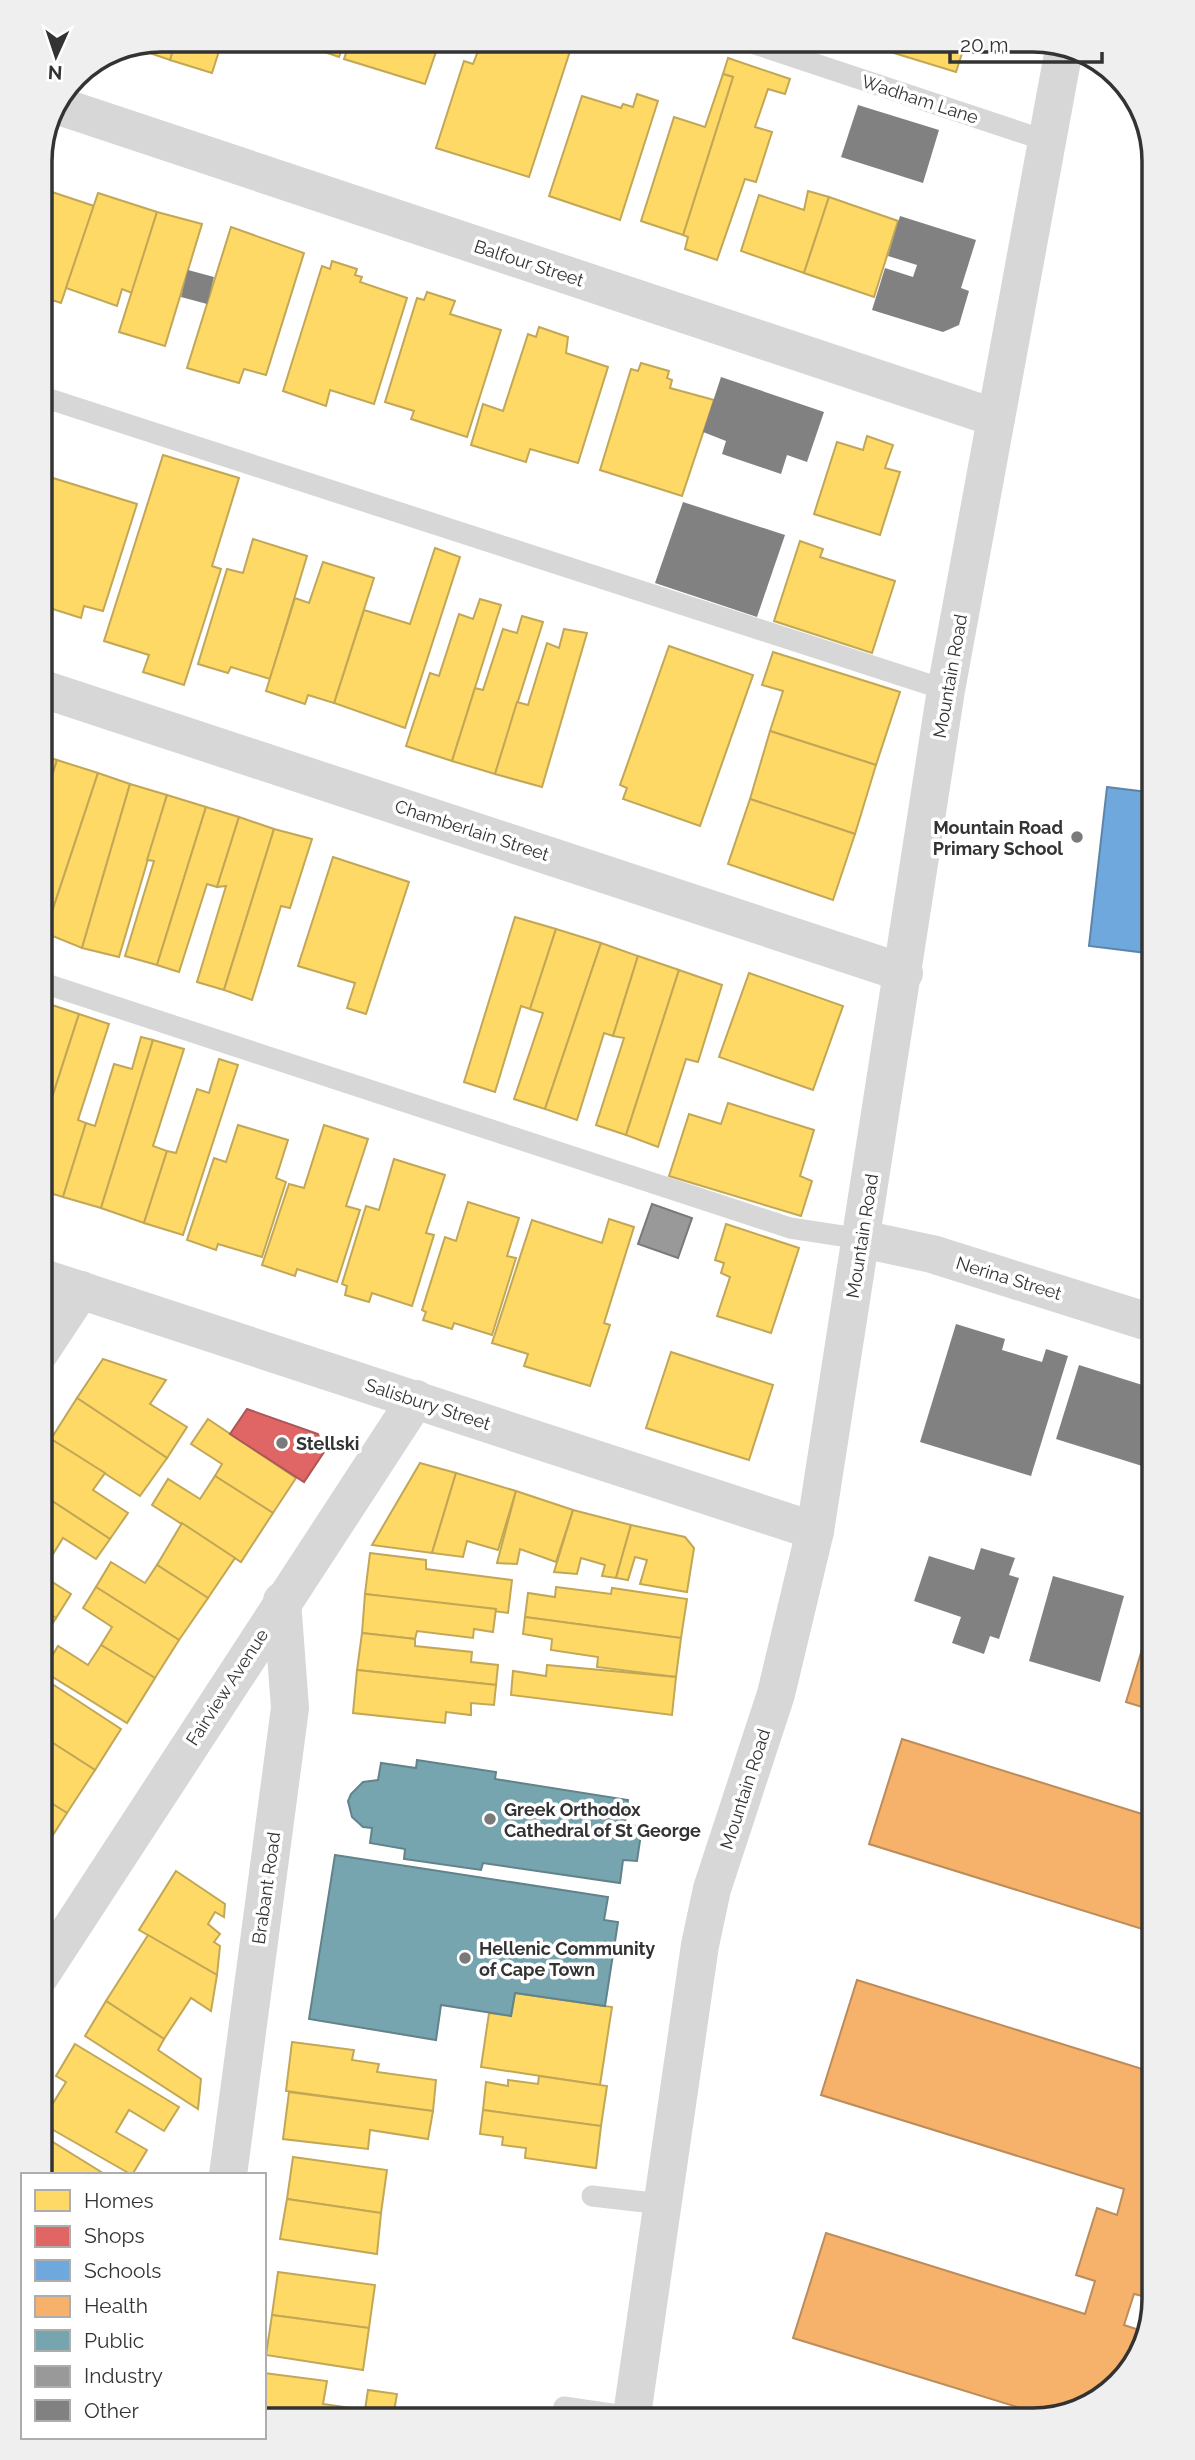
<svg xmlns="http://www.w3.org/2000/svg" width="1195" height="2460" font-family="Raleway,sans-serif">
	<rect width="100%" height="100%" fill="#fff"/>
	<g fill="#ffd966" stroke="#c2a757" stroke-width="2">
		<polygon points="966,41 956,72 871,46 872,42"/>
		<polygon points="527,45 539,50 541,45 572,45 529,177 436,148 464,61 473,64 480,46"/>
		<polygon points="438,46 425,84 344,59 348,47"/>
		<polygon points="310,47 343,47 339,57"/>
		<polygon points="220,48 212,73 170,60 173,49"/>
		<polygon points="138,49 173,49 170,60"/>
		<polygon points="728,58 790,79 785,94 768,89 755,127 772,132 756,182 745,179 717,260 685,249 688,237 683,235 733,77 723,74"/>
		<polygon points="723,74 733,77 683,235 641,221 674,117 705,127"/>
		<polygon points="637,94 658,101 620,220 549,196 582,96 621,108 623,104 633,107"/>
		<polygon points="40,188 94,206 61,303 40,296"/>
		<polygon points="808,191 829,197 804,273 741,251 759,195 804,210"/>
		<polygon points="98,193 157,212 132,293 122,289 117,306 66,288"/>
		<polygon points="829,197 898,221 874,297 804,273"/>
		<polygon points="157,212 202,224 165,346 119,332"/>
		<polygon points="231,227 304,253 266,375 244,369 239,383 187,368"/>
		<polygon points="332,261 357,269 355,275 362,277 360,282 407,298 374,404 330,390 326,406 283,391 322,266 330,269"/>
		<polygon points="427,292 455,301 450,314 501,330 467,437 411,419 414,411 385,402 417,298 424,300"/>
		<polygon points="539,327 568,337 566,353 608,367 578,463 530,449 526,462 471,445 483,404 503,411 528,334 536,337"/>
		<polygon points="641,363 669,371 667,378 672,380 670,388 714,400 682,496 600,470 631,369 638,371"/>
		<polygon points="867,436 893,445 885,468 900,472 880,535 814,514 837,442 863,450"/>
		<polygon points="163,455 239,478 212,566 221,569 184,685 143,672 149,655 104,641"/>
		<polygon points="40,474 137,504 103,611 84,606 81,618 40,605"/>
		<polygon points="253,539 307,556 270,679 231,667 228,673 198,664 227,569 243,573"/>
		<polygon points="800,541 823,549 820,557 895,581 872,653 774,621"/>
		<polygon points="435,548 460,557 405,728 334,703 364,610 410,624"/>
		<polygon points="323,562 374,578 334,703 308,695 305,704 266,691 295,598 309,603"/>
		<polygon points="480,599 501,605 452,761 406,746 430,673 439,676 459,614 473,619"/>
		<polygon points="522,616 543,622 495,774 452,761 475,688 483,690 503,629 517,633"/>
		<polygon points="564,629 587,633 542,787 495,774 517,702 528,705 547,643 559,648"/>
		<polygon points="669,646 753,675 700,826 623,799 627,788 620,785"/>
		<polygon points="773,652 900,692 876,765 770,731 783,691 762,685"/>
		<polygon points="770,731 876,765 855,834 750,799"/>
		<polygon points="40,755 57,760 40,814"/>
		<polygon points="57,760 98,773 45,933 40,932 40,853 47,832 40,830 40,814"/>
		<polygon points="98,773 130,784 82,948 45,933"/>
		<polygon points="130,784 167,795 119,957 82,948"/>
		<polygon points="167,795 206,807 157,965 125,956 154,861 147,860"/>
		<polygon points="750,799 855,834 833,900 728,864"/>
		<polygon points="206,807 239,817 217,887 207,884 179,972 157,965"/>
		<polygon points="239,817 274,829 224,990 197,982 226,886 217,887"/>
		<polygon points="274,829 312,839 290,908 281,906 252,1000 224,990"/>
		<polygon points="333,857 409,882 366,1014 347,1008 355,983 298,966"/>
		<polygon points="515,917 556,929 530,1009 521,1006 495,1092 464,1082"/>
		<polygon points="556,929 601,943 545,1109 514,1099 543,1013 530,1009"/>
		<polygon points="601,943 638,956 613,1036 604,1033 577,1120 545,1109"/>
		<polygon points="638,956 679,970 626,1135 596,1125 624,1038 613,1036"/>
		<polygon points="679,970 722,985 698,1062 686,1059 658,1147 626,1135"/>
		<polygon points="749,973 843,1006 813,1090 719,1057"/>
		<polygon points="40,1001 79,1014 40,1135"/>
		<polygon points="79,1014 109,1024 78,1120 86,1123 63,1197 40,1190 40,1135"/>
		<polygon points="141,1037 153,1040 101,1208 63,1197 86,1123 95,1126 114,1064 132,1069"/>
		<polygon points="153,1040 184,1049 153,1146 167,1151 144,1223 101,1208"/>
		<polygon points="219,1059 238,1065 183,1235 144,1223 167,1151 176,1153 197,1089 209,1093"/>
		<polygon points="728,1103 814,1130 800,1176 812,1181 801,1216 669,1176 689,1114 721,1124"/>
		<polygon points="238,1125 288,1140 276,1178 286,1182 262,1257 218,1244 216,1250 187,1240 214,1158 226,1162"/>
		<polygon points="324,1125 368,1139 346,1206 360,1210 337,1282 297,1269 295,1276 262,1265 289,1184 304,1188"/>
		<polygon points="394,1159 445,1175 426,1233 434,1235 412,1306 372,1293 369,1302 345,1295 347,1286 342,1284 366,1206 379,1210"/>
		<polygon points="468,1202 519,1218 507,1256 516,1258 492,1335 454,1323 452,1329 423,1320 426,1312 422,1310 445,1237 456,1241"/>
		<polygon points="609,1219 634,1227 604,1323 610,1325 590,1386 524,1366 528,1354 492,1343 532,1220 602,1243"/>
		<polygon points="726,1224 799,1248 771,1333 717,1316 730,1277 721,1273 724,1263 715,1260"/>
		<polygon points="671,1352 773,1385 749,1460 646,1428"/>
		<polygon points="103,1359 166,1380 150,1404 187,1427 167,1458 77,1398"/>
		<polygon points="77,1398 167,1458 140,1496 51,1439"/>
		<polygon points="208,1419 296,1478 273,1513 215,1476 222,1464 191,1444"/>
		<polygon points="51,1439 105,1473 93,1490 128,1513 110,1539 40,1493 40,1456"/>
		<polygon points="420,1463 456,1473 432,1553 372,1545"/>
		<polygon points="456,1473 516,1491 498,1550 467,1541 463,1557 432,1553"/>
		<polygon points="215,1476 273,1513 241,1562 152,1505 168,1479 200,1499"/>
		<polygon points="516,1491 573,1510 556,1562 520,1549 517,1564 497,1563"/>
		<polygon points="40,1493 110,1539 96,1559 63,1538 53,1554 40,1545"/>
		<polygon points="573,1510 631,1525 616,1578 602,1576 605,1565 581,1558 577,1574 554,1572"/>
		<polygon points="182,1523 235,1558 208,1598 157,1565"/>
		<polygon points="631,1525 685,1537 694,1548 687,1592 640,1584 647,1560 635,1557 628,1580 616,1578"/>
		<polygon points="40,1545 53,1554 40,1572"/>
		<polygon points="370,1553 426,1560 426,1569 512,1580 508,1613 365,1594"/>
		<polygon points="111,1562 145,1583 157,1565 208,1598 179,1640 96,1587"/>
		<polygon points="40,1574 71,1594 56,1618 40,1607"/>
		<polygon points="96,1587 179,1640 155,1678 101,1645 112,1627 83,1608"/>
		<polygon points="556,1587 611,1594 612,1588 687,1599 681,1638 525,1617 528,1593 555,1597"/>
		<polygon points="365,1594 496,1609 493,1632 474,1629 473,1638 417,1631 415,1639 362,1633"/>
		<polygon points="40,1607 56,1618 41,1642 40,1641"/>
		<polygon points="525,1617 681,1638 676,1677 597,1667 598,1657 551,1650 552,1639 523,1634"/>
		<polygon points="362,1633 415,1639 415,1646 472,1652 471,1662 498,1665 496,1685 357,1670"/>
		<polygon points="101,1645 155,1678 127,1723 43,1671 58,1646 88,1665"/>
		<polygon points="547,1665 676,1677 672,1715 511,1695 513,1671 546,1676"/>
		<polygon points="357,1670 496,1685 494,1705 471,1703 471,1715 446,1712 445,1723 353,1713"/>
		<polygon points="40,1676 121,1729 95,1770 42,1736 52,1719 40,1710"/>
		<polygon points="42,1736 95,1770 67,1813 40,1796"/>
		<polygon points="40,1796 67,1813 40,1855"/>
		<polygon points="176,1871 225,1904 224,1917 215,1912 208,1924 220,1934 214,1942 220,1946 217,1975 139,1930"/>
		<polygon points="148,1935 217,1975 211,2011 191,1998 164,2039 106,2001"/>
		<polygon points="515,1993 612,2007 600,2085 481,2067 489,2013 511,2016"/>
		<polygon points="106,2001 164,2039 158,2050 201,2079 198,2109 85,2036"/>
		<polygon points="292,2042 354,2050 352,2060 379,2064 377,2072 436,2080 433,2111 286,2091"/>
		<polygon points="75,2044 179,2107 164,2131 129,2110 116,2132 147,2150 132,2175 41,2123 66,2082 56,2076"/>
		<polygon points="539,2076 607,2086 601,2126 483,2110 486,2082 508,2086 508,2080 538,2084"/>
		<polygon points="289,2092 433,2111 428,2139 370,2130 368,2149 283,2139"/>
		<polygon points="483,2110 601,2126 596,2168 525,2158 526,2148 502,2145 503,2137 480,2134"/>
		<polygon points="40,2134 106,2175 40,2175"/>
		<polygon points="293,2157 387,2170 381,2213 287,2199"/>
		<polygon points="287,2199 381,2213 377,2254 280,2239"/>
		<polygon points="278,2272 375,2285 369,2328 272,2315"/>
		<polygon points="272,2315 369,2328 363,2370 266,2355"/>
		<polygon points="264,2373 327,2381 323,2404 365,2410 368,2390 397,2394 393,2417 264,2418"/>
	</g>
	<polygon fill="#e06666" stroke="#ac5757" stroke-width="2" points="247,1409 318,1434 324,1452 304,1482 230,1434"/>
	<polygon fill="#6fa8dc" stroke="#5d85a9" stroke-width="2" points="1107,787 1155,793 1155,954 1089,946"/>
	<g fill="#f6b26b" stroke="#bc8c5a" stroke-width="2">
		<polygon points="1155,1607 1155,1711 1126,1702"/>
		<polygon points="902,1739 1155,1818 1155,1933 869,1844"/>
		<polygon points="857,1980 1155,2073 1155,2299 1134,2294 1124,2325 1145,2332 1134,2366 1080,2411 1030,2411 793,2338 826,2233 1085,2314 1095,2281 1076,2275 1097,2208 1117,2215 1124,2189 821,2095"/>
		<polygon points="1155,2019 1155,2048 1147,2045"/>
	</g>
	<g fill="#76a5af" stroke="#62838a" stroke-width="2">
		<polygon points="417,1760 496,1772 495,1779 628,1800 625,1824 642,1827 637,1861 623,1860 620,1883 483,1863 481,1870 404,1859 405,1849 370,1843 372,1828 363,1827 352,1817 348,1801 351,1794 363,1782 378,1780 381,1763 416,1768"/>
		<polygon points="335,1855 608,1897 604,1920 618,1922 605,2006 515,1993 511,2016 441,2005 436,2040 309,2019"/>
	</g>
	<polygon fill="#999" stroke="#7a7a7a" stroke-width="2" points="652,1204 692,1218 678,1258 638,1244"/>
	<g fill="#818181">
		<polygon points="858,105 939,130 923,183 841,157"/>
		<polygon points="900,216 976,240 961,288 969,291 959,325 943,332 872,310 885,268 913,277 917,265 888,256"/>
		<polygon points="188,270 214,277 207,304 181,297"/>
		<polygon points="721,377 824,412 807,462 787,455 781,474 722,454 726,441 703,432"/>
		<polygon points="683,502 785,535 757,617 655,583"/>
		<polygon points="956,1324 1005,1339 1002,1350 1042,1362 1046,1349 1068,1356 1031,1476 920,1442"/>
		<polygon points="1079,1365 1155,1389 1155,1470 1056,1439"/>
		<polygon points="981,1548 1015,1558 1009,1575 1019,1578 999,1639 990,1636 984,1654 952,1643 961,1617 914,1601 929,1556 974,1570"/>
		<polygon points="1053,1576 1124,1596 1100,1682 1029,1661"/>
	</g>
	<g fill="none" stroke-linecap="round" stroke-linejoin="round">
		<g stroke="#d7d7d7" stroke-width="21">
			<polyline points="752,43 1047,141"/>
			<polyline points="40,396 946,690"/>
			<polyline points="40,982 790,1228 862,1239"/>
			<polyline points="592,2196 662,2204"/>
			<polyline points="564,2407 618,2415"/>
		</g>
		<g stroke="#d7d7d7" stroke-width="38">
			<polyline points="62,107 996,418"/>
			<polyline points="40,688 904,973"/>
			<polyline points="862,1239 932,1254 1155,1324"/>
			<polyline points="40,1277 815,1531"/>
			<polyline points="40,1352 81,1290"/>
			<polyline points="40,1976 416,1399"/>
			<polyline points="228,2175 290,1708 282,1601"/>
			<polyline points="632,2415 700,1945 712,1889 776,1694 815,1531 946,690 1064,49"/>
		</g>
	</g>
	<g fill="#7a7a7a" stroke="#fff" stroke-width="2.5">
		<circle cx="1077" cy="837" r="7"/>
		<circle cx="282" cy="1443" r="7"/>
		<circle cx="490" cy="1819" r="7"/>
		<circle cx="465" cy="1958" r="7"/>
	</g>
	<g text-anchor="middle" dominant-baseline="central" stroke-width="7" stroke-linejoin="round" paint-order="stroke">
		<g font-size="18" fill="#333" stroke="#fff">
			<text transform="translate(920 99) rotate(18)">Wadham Lane</text>
			<text transform="translate(529 263) rotate(18)">Balfour Street</text>
			<text transform="translate(950 676) rotate(-80)">Mountain Road</text>
			<text transform="translate(472 830) rotate(18)">Chamberlain Street</text>
			<text transform="translate(862 1236) rotate(-81)">Mountain Road</text>
			<text transform="translate(1009 1278) rotate(17)">Nerina Street</text>
			<text transform="translate(428 1404) rotate(18)">Salisbury Street</text>
			<text transform="translate(227 1687) rotate(-57)">Fairview Avenue</text>
			<text transform="translate(745 1789) rotate(-72)">Mountain Road</text>
			<text transform="translate(266 1888) rotate(-82)">Brabant Road</text>
		</g>
		<g font-size="18" font-weight="bold" fill="#333" stroke="#fff" text-anchor="start">
			<text x="1063" y="827" text-anchor="end">Mountain Road<tspan x="1063" dy="21">Primary School</tspan></text>
			<text x="296" y="1443">Stellski</text>
			<text x="504" y="1809">Greek Orthodox<tspan x="504" dy="21">Cathedral of St George</tspan></text>
			<text x="479" y="1948">Hellenic Community<tspan x="479" dy="21">of Cape Town</tspan></text>
		</g>
	</g>
	<path d="M0 0H1195V2460H0ZM161 52H1033A109 109 0 0 1 1142 161V2299A109 109 0 0 1 1033 2408H161A109 109 0 0 1 52 2299V161A109 109 0 0 1 161 52Z" fill="#efefef" fill-rule="evenodd"/>
	<path fill="none" stroke="#333" stroke-width="3.5" d="M161 52H1033A109 109 0 0 1 1142 161V2299A109 109 0 0 1 1033 2408H161A109 109 0 0 1 52 2299V161A109 109 0 0 1 161 52Z"/>
	<rect x="21" y="2173" width="245" height="266" fill="#ffffff" stroke="#adadad" stroke-width="2"/>
	<rect x="35" y="2190" width="35" height="21" fill="#ffd966" stroke="#adadad" stroke-width="2"/>
	<text x="84" y="2208" font-size="21" fill="#333333">Homes</text>
	<rect x="35" y="2226" width="35" height="21" fill="#e06666" stroke="#adadad" stroke-width="2"/>
	<text x="84" y="2243" font-size="21" fill="#333333">Shops</text>
	<rect x="35" y="2260" width="35" height="21" fill="#6fa8dc" stroke="#adadad" stroke-width="2"/>
	<text x="84" y="2278" font-size="21" fill="#333333">Schools</text>
	<rect x="35" y="2296" width="35" height="21" fill="#f6b26b" stroke="#adadad" stroke-width="2"/>
	<text x="84" y="2313" font-size="21" fill="#333333">Health</text>
	<rect x="35" y="2330" width="35" height="21" fill="#76a5af" stroke="#adadad" stroke-width="2"/>
	<text x="84" y="2348" font-size="21" fill="#333333">Public</text>
	<rect x="35" y="2366" width="35" height="21" fill="#999999" stroke="#adadad" stroke-width="2"/>
	<text x="84" y="2383" font-size="21" fill="#333333">Industry</text>
	<rect x="35" y="2400" width="35" height="21" fill="#818181" stroke="#adadad" stroke-width="2"/>
	<text x="84" y="2418" font-size="21" fill="#333333">Other</text>
	<g transform="translate(56 56) rotate(183)" stroke="#ffffff" stroke-width="5" paint-order="stroke">
	<path d="M0-5L12 26L0 18L-12 26Z" fill="#333333"/>
	<text y="-10" font-size="19" font-weight="bold" text-anchor="middle" fill="#333333">N</text>
	</g>
	<path d="M950 52v10h152v-10" fill="none" stroke="#333333" stroke-width="3.5"/>
	<text x="960" y="52" font-size="21" fill="#333333" stroke="#ffffff" stroke-width="5" paint-order="stroke">20 m</text>
</svg>
